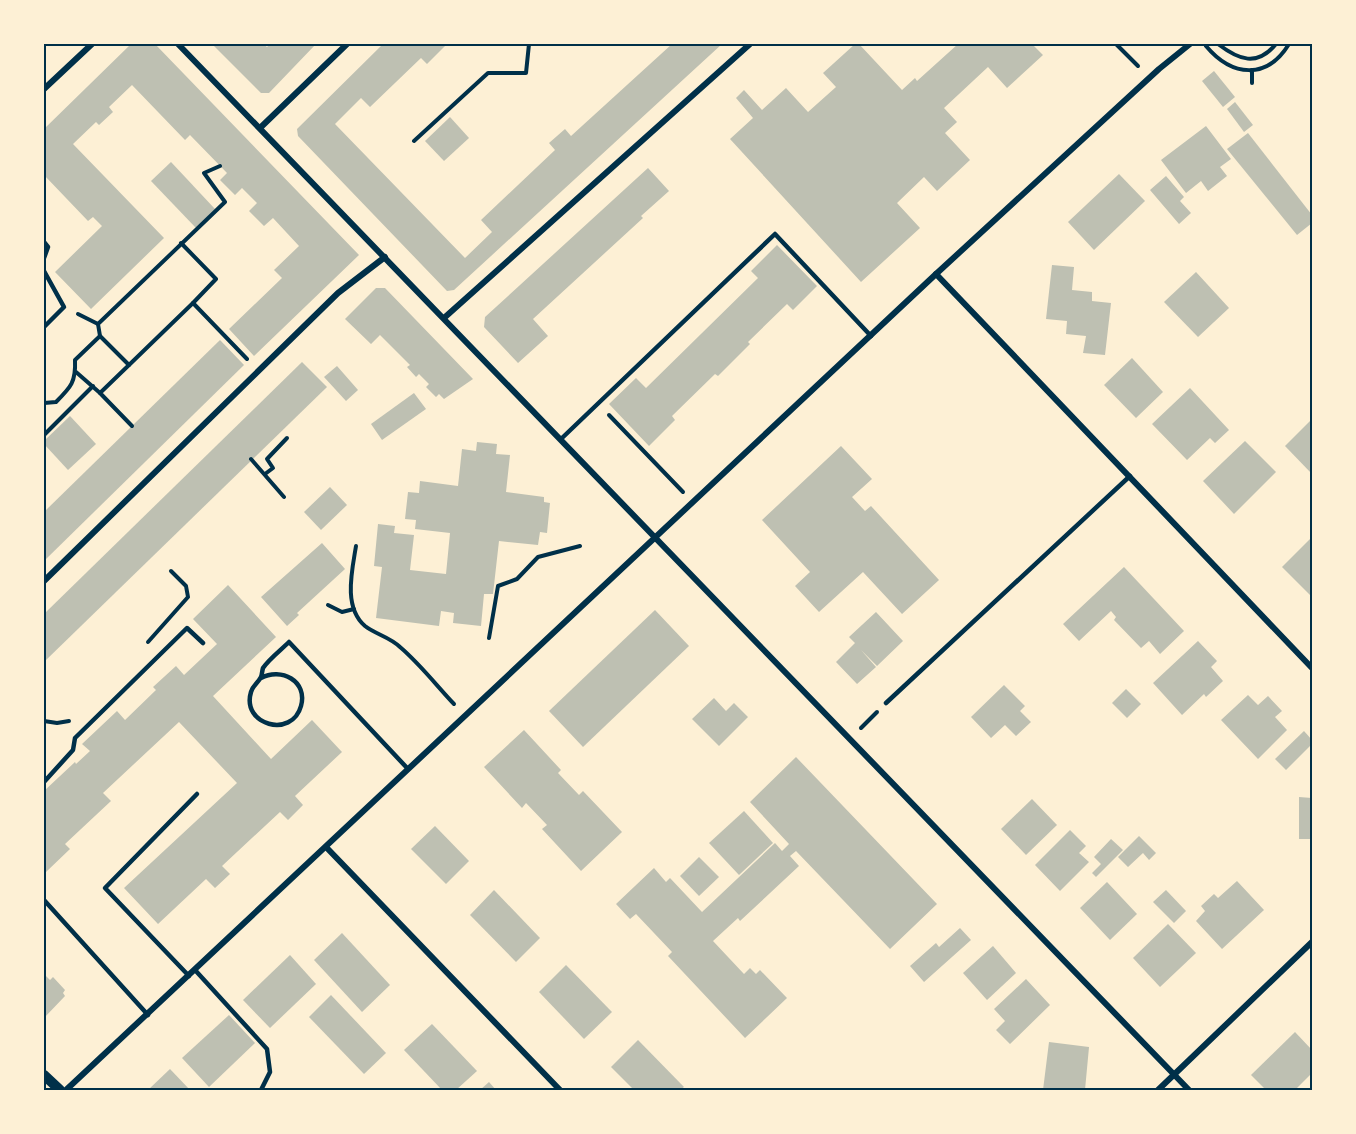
<svg xmlns="http://www.w3.org/2000/svg" width="1356" height="1134" font-family="Cabin,sans-serif">
	<rect width="100%" height="100%" fill="#fdf0d5"/>
	<g fill="#bec0b2">
		<polygon points="131,44 155,44 359,255 254,356 229,329 282,278 274,270 299,246 273,218 264,226 249,211 257,203 242,188 235,195 220,180 227,173 190,135 185,140 132,85 109,107 113,112 99,125 96,122 73,144 164,238 91,309 55,272 102,226 93,217 88,221 44,175 44,129"/>
		<polygon points="212,44 263,44 267,47 270,44 316,44 269,93 261,93"/>
		<polygon points="383,44 443,44 445,46 427,64 421,58 370,107 361,98 335,124 465,258 492,232 481,220 555,150 549,143 565,129 571,136 672,44 722,44 454,290 447,291 298,136 297,129"/>
		<polygon points="855,44 859,44 902,90 915,78 917,81 958,44 1032,44 1043,55 1007,88 988,67 944,108 957,122 945,133 970,160 937,191 924,177 897,203 920,228 861,282 730,139 753,118 736,98 744,90 762,110 786,88 808,112 836,87 823,73"/>
		<polygon points="1214,71 1235,97 1223,107 1202,81"/>
		<polygon points="1235,102 1253,125 1244,132 1227,109"/>
		<polygon points="450,117 469,138 444,161 425,141"/>
		<polygon points="1206,126 1231,159 1220,167 1227,176 1208,191 1201,181 1186,193 1161,160"/>
		<polygon points="1248,133 1312,215 1312,223 1297,235 1227,149"/>
		<polygon points="171,162 215,209 196,228 151,181"/>
		<polygon points="648,168 669,191 641,216 643,218 533,319 548,336 518,363 484,327 485,317"/>
		<polygon points="1119,174 1145,201 1094,250 1068,222"/>
		<polygon points="1166,176 1184,197 1180,201 1191,213 1179,224 1150,190"/>
		<polygon points="777,245 817,286 793,310 787,304 748,342 750,344 718,376 715,374 672,416 675,420 649,446 609,404 636,378 646,388 758,278 751,271"/>
		<polygon points="1052,265 1074,267 1072,290 1092,292 1092,301 1111,303 1105,355 1083,353 1086,336 1066,334 1067,321 1046,319"/>
		<polygon points="1196,272 1229,308 1198,337 1164,302"/>
		<polygon points="376,288 385,288 473,379 444,399 439,394 436,397 426,387 429,384 419,374 416,377 407,367 410,365 380,335 371,344 345,319"/>
		<polygon points="220,340 244,365 44,561 44,512"/>
		<polygon points="1132,358 1163,392 1136,418 1104,385"/>
		<polygon points="302,362 327,387 44,662 44,614"/>
		<polygon points="337,366 358,390 346,401 324,377"/>
		<polygon points="1190,388 1229,430 1215,443 1210,438 1187,460 1152,424"/>
		<polygon points="414,393 426,409 382,440 371,424"/>
		<polygon points="70,416 96,444 68,470 44,444 44,441"/>
		<polygon points="1312,419 1312,474 1285,446"/>
		<polygon points="1245,441 1276,472 1234,514 1203,481"/>
		<polygon points="477,442 497,444 496,454 510,455 506,492 544,497 544,502 550,503 547,533 540,532 538,545 499,541 493,594 484,594 481,626 453,623 454,613 441,611 439,626 376,618 382,567 374,566 378,524 395,526 394,533 414,535 410,570 446,574 450,533 415,529 416,520 405,519 408,492 419,493 420,481 458,486 462,449 476,451"/>
		<polygon points="841,446 872,479 852,497 865,511 871,506 939,580 902,614 863,572 819,612 795,586 810,572 762,520"/>
		<polygon points="330,487 347,505 321,530 304,512"/>
		<polygon points="1312,537 1312,597 1282,567"/>
		<polygon points="322,543 345,569 297,613 299,615 287,626 261,597"/>
		<polygon points="1124,567 1184,631 1160,654 1149,641 1141,648 1114,620 1116,617 1111,611 1079,641 1063,624"/>
		<polygon points="228,585 276,637 213,696 271,759 312,720 342,752 295,796 303,805 288,820 280,812 222,866 230,874 215,888 206,879 158,924 124,888 237,783 179,722 103,793 111,801 65,844 70,849 46,872 44,870 44,791 75,762 76,764 90,751 82,744 117,711 125,720 156,690 153,687 176,666 184,675 217,644 193,619"/>
		<polygon points="655,610 689,646 583,747 549,711"/>
		<polygon points="876,612 903,641 877,666 861,650 876,667 857,684 836,662 855,643 849,637"/>
		<polygon points="1198,641 1217,661 1211,667 1223,681 1206,697 1204,694 1182,715 1153,683"/>
		<polygon points="1004,685 1025,706 1020,711 1031,722 1016,736 1005,725 991,738 971,717"/>
		<polygon points="1126,689 1141,704 1127,718 1112,703"/>
		<polygon points="1248,695 1258,705 1268,696 1282,711 1275,717 1287,730 1258,759 1221,720"/>
		<polygon points="714,698 726,711 734,703 748,717 719,746 692,719"/>
		<polygon points="524,730 561,770 558,773 579,795 583,791 622,832 581,871 542,829 547,825 526,803 522,808 484,767"/>
		<polygon points="1304,731 1312,740 1312,744 1286,770 1275,759"/>
		<polygon points="796,757 937,904 890,949 796,851 790,856 799,866 740,921 738,918 713,941 744,974 750,968 756,974 760,970 787,998 745,1038 668,956 672,952 636,914 630,919 616,904 654,868 666,882 670,878 702,912 775,843 782,851 789,844 750,802"/>
		<polygon points="1299,797 1312,798 1312,839 1299,839"/>
		<polygon points="1032,799 1057,825 1026,855 1001,829"/>
		<polygon points="744,811 773,843 739,875 709,843"/>
		<polygon points="435,826 469,861 446,884 411,849"/>
		<polygon points="1070,830 1086,846 1079,853 1089,862 1060,891 1035,865"/>
		<polygon points="1139,836 1156,853 1149,860 1143,853 1128,867 1118,857"/>
		<polygon points="1111,839 1123,850 1096,877 1092,873 1101,864 1094,857"/>
		<polygon points="699,857 719,877 699,896 680,876"/>
		<polygon points="1237,881 1264,910 1222,949 1196,921 1205,911 1201,906 1214,894 1218,898"/>
		<polygon points="1107,882 1137,914 1110,940 1080,908"/>
		<polygon points="494,890 540,938 516,962 470,915"/>
		<polygon points="1166,890 1186,911 1174,923 1153,902"/>
		<polygon points="1168,924 1196,953 1160,987 1133,958"/>
		<polygon points="960,928 971,940 924,982 910,966 936,943 939,947"/>
		<polygon points="342,933 390,985 362,1012 314,960"/>
		<polygon points="993,946 1016,973 987,1000 963,973"/>
		<polygon points="290,955 316,984 270,1028 243,1000"/>
		<polygon points="566,965 612,1012 584,1039 539,992"/>
		<polygon points="44,974 50,980 53,977 65,990 63,993 65,996 44,1018"/>
		<polygon points="1026,979 1050,1005 1010,1044 996,1030 1005,1021 994,1009"/>
		<polygon points="331,995 386,1053 364,1074 309,1017"/>
		<polygon points="229,1015 255,1043 209,1087 182,1058"/>
		<polygon points="432,1024 477,1071 456,1090 442,1090 404,1050"/>
		<polygon points="1295,1032 1312,1050 1312,1073 1295,1090 1266,1090 1251,1075"/>
		<polygon points="638,1040 684,1087 680,1090 634,1090 611,1067"/>
		<polygon points="1049,1042 1089,1047 1085,1090 1043,1090"/>
		<polygon points="170,1069 190,1090 148,1090"/>
		<polygon points="489,1082 496,1090 480,1090"/>
	</g>
	<g fill="none" stroke-linecap="round" stroke-linejoin="round">
		<g stroke="#003049" stroke-width="4">
			<polyline points="1116,44 1138,66"/>
			<path d="M1218,44c21,16 39,23 58,0"/>
			<path d="M1206,46c26,31 61,34 83,-2"/>
			<polyline points="1252,70 1252,83"/>
			<polyline points="414,141 488,73 526,73 529,44"/>
			<polyline points="220,166 204,173 225,202 98,324 100,336 129,365 193,303 247,359"/>
			<polyline points="181,243 216,279 193,303"/>
			<polyline points="78,314 98,324"/>
			<polyline points="129,365 100,393 132,426"/>
			<polyline points="76,372 100,393"/>
			<path d="M44,403l12,-1c15,-15 20,-20 19,-42l25,-24"/>
			<polyline points="609,415 683,492"/>
			<polyline points="44,435 93,386"/>
			<polyline points="251,459 284,497"/>
			<polyline points="265,474 273,468 267,459 287,438"/>
			<path d="M356,546c-4,25 -13,61 9,80 10,8 25,11 35,21 20,17 36,38 54,57"/>
			<polyline points="328,605 342,612 354,609"/>
			<polyline points="489,638 498,586 517,579 538,557 580,546"/>
			<polyline points="148,642 188,597 186,586 171,571"/>
			<polyline points="44,721 57,723 69,721"/>
			<polyline points="861,728 877,712"/>
		</g>
		<g stroke="#003049" stroke-width="4.5">
			<polyline points="44,242 48,247 44,258"/>
			<polyline points="44,271 64,307 44,327"/>
			<polyline points="561,439 775,234 871,336"/>
			<path d="M261,678c20,-11 47,3 40,28 -9,33 -60,19 -50,-14 2,-7 7,-9 10,-15 1,-2 1,-6 2,-9 6,-9 18,-18 26,-26l119,127"/>
			<polyline points="886,703 1130,476"/>
			<polyline points="44,782 73,750 75,738 187,628 203,643"/>
			<polyline points="44,900 148,1015"/>
			<polyline points="195,970 267,1049 270,1072 261,1090"/>
			<polyline points="189,976 105,888 197,794"/>
		</g>
		<g stroke="#003049" stroke-width="6">
			<polyline points="178,44 1189,1090"/>
			<polyline points="44,89 92,44"/>
			<polyline points="260,128 347,44"/>
			<polyline points="936,274 1312,668"/>
			<polyline points="444,318 750,44"/>
			<polyline points="44,581 338,293 385,257"/>
			<polyline points="326,847 560,1090"/>
			<polyline points="66,1090 936,274 1159,69 1190,44"/>
			<polyline points="1158,1090 1312,942"/>
		</g>
		<polyline stroke="#003049" stroke-width="10" points="44,1075 60,1090"/>
	</g>
	<rect width="1356" height="1134" fill="none" stroke="#fdf0d5" stroke-width="90"/>
	<rect x="45" y="45" width="1266" height="1044" fill="none" stroke="#003049" stroke-width="2"/>
</svg>
